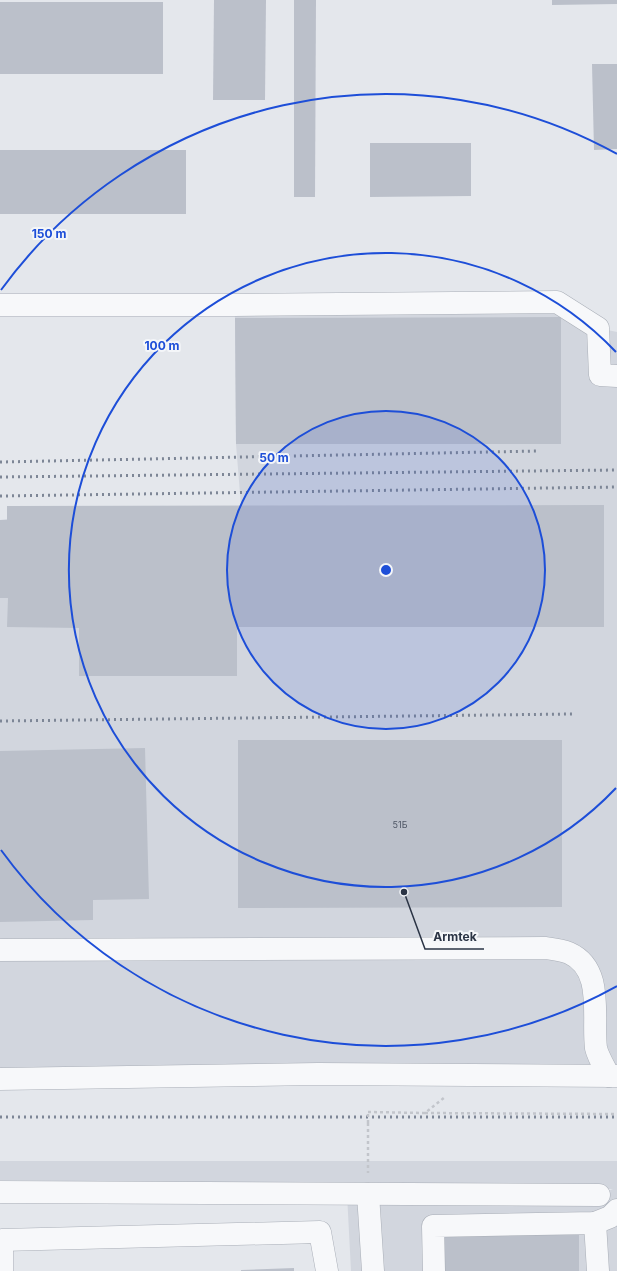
<svg xmlns="http://www.w3.org/2000/svg" width="617" height="1271" font-family="Inter,sans-serif">
	<rect width="100%" height="100%" fill="#e4e7ec"/>
	<g fill="#d2d6de">
		<polygon points="557,302 598,328 617,332 617,1076 0,1079 0,520 7,519 7,506 241,506 236,444 235,318 234,305"/>
		<polygon points="0,1161 617,1161 617,1271 351,1271 347,1194 599,1195 613,1189 0,1180"/>
	</g>
	<g fill="#bbc0ca">
		<polygon points="214,0 266,0 265,100 213,100"/>
		<polygon points="294,0 316,0 315,197 294,197"/>
		<polygon points="552,0 617,0 617,4 552,5"/>
		<rect x="0" y="2" width="163" height="72"/>
		<polygon points="592,64 617,64 617,149 594,150"/>
		<polygon points="370,143 471,143 471,196 370,197"/>
		<rect x="0" y="150" width="186" height="64"/>
		<polygon points="561,317 561,444 236,444 235,318"/>
		<polygon points="604,505 604,627 237,627 237,676 79,676 79,628 7,627 8,598 0,598 0,520 7,520 7,506"/>
		<polygon points="238,740 562,740 562,907 238,908"/>
		<polygon points="145,748 149,899 93,900 93,920 0,922 0,751"/>
		<rect x="444" y="1235" width="135" height="36"/>
		<polygon points="294,1268 294,1271 241,1271 241,1270"/>
	</g>
	<g fill="none" stroke-linecap="round" stroke-linejoin="round">
		<g stroke="#a9aeb7" stroke-width="23">
			<g id="minor">
				<polyline points="0,305 234,305 557,302 598,328 600,375 617,376"/>
				<path d="M0,950l545,-2c8,1 17,2 24,5 36,16 23,65 27,95 2,9 9,20 13,28"/>
				<polyline points="0,1079 318,1074 617,1076"/>
				<polyline points="0,1192 599,1195"/>
				<polyline points="368,1194 373,1271"/>
				<polyline points="595,1223 598,1271"/>
				<polyline points="2,1271 2,1240 320,1232 327,1271"/>
				<polyline points="434,1271 433,1226 595,1223 610,1217 617,1210"/>
			</g>
		</g>
		<g stroke="#c2c5cb" stroke-width="2.5" stroke-dasharray="3 3" stroke-linecap="butt">
			<polyline points="368,1112 425,1113 445,1097"/>
			<polyline points="425,1113 617,1114"/>
			<polyline points="368,1123 368,1173"/>
		</g>
		<use href="#minor" stroke="#f7f8fa" stroke-width="22"/>
		<g stroke="#7d8696" stroke-width="3" stroke-dasharray="2 4" stroke-linecap="butt">
			<polyline points="0,462 537,451"/>
			<polyline points="0,477 617,470"/>
			<polyline points="0,496 617,487"/>
			<polyline points="0,721 572,714"/>
			<polyline points="0,1117 617,1117"/>
		</g>
		<polyline stroke="#c2c5cb" stroke-width="2.5" stroke-dasharray="3 3" stroke-linecap="butt" points="368,1123 368,1112"/>
	</g>
	<circle cx="386" cy="570" r="159" fill="#1d4ed8" fill-opacity=".12"/>
	<g fill="none" stroke="#1d4ed8" stroke-width="2">
		<circle cx="386" cy="570" r="159"/>
		<path d="M616 788A317 317 0 1 1 616 352"/>
		<path d="M617 986A476 476 0 0 1 1 850M1 290A476 476 0 0 1 617 154"/>
	</g>
	<g text-anchor="middle" dominant-baseline="central" stroke-width="4" stroke-linejoin="round" paint-order="stroke">
		<g font-size="9" fill="#4f5766">
			<text x="400" y="824">51Б</text>
		</g>
	</g>
	<circle cx="386" cy="570" r="6" fill="#1d4ed8" stroke="#f4f6f9" stroke-width="2"/>
	<g font-size="12" text-anchor="middle" font-weight="bold" fill="#1d4ed8" stroke="#f4f6f9" stroke-width="4" stroke-linejoin="round" paint-order="stroke">
		<text x="49" y="238">150 m</text>
		<text x="162" y="350">100 m</text>
		<text x="274" y="462">50 m</text>
	</g>
	<path fill="none" stroke="#2b3445" stroke-width="1.5" d="M404 892L425 949H484"/>
	<circle fill="#2b3445" stroke="#f4f6f9" stroke-width="1.5" cx="404" cy="892" r="4"/>
	<g font-size="12" text-anchor="middle" font-weight="bold" fill="#2b3445" stroke="#f4f6f9" stroke-width="4" stroke-linejoin="round" paint-order="stroke">
		<text x="455" y="941">Armtek</text>
	</g>
</svg>
